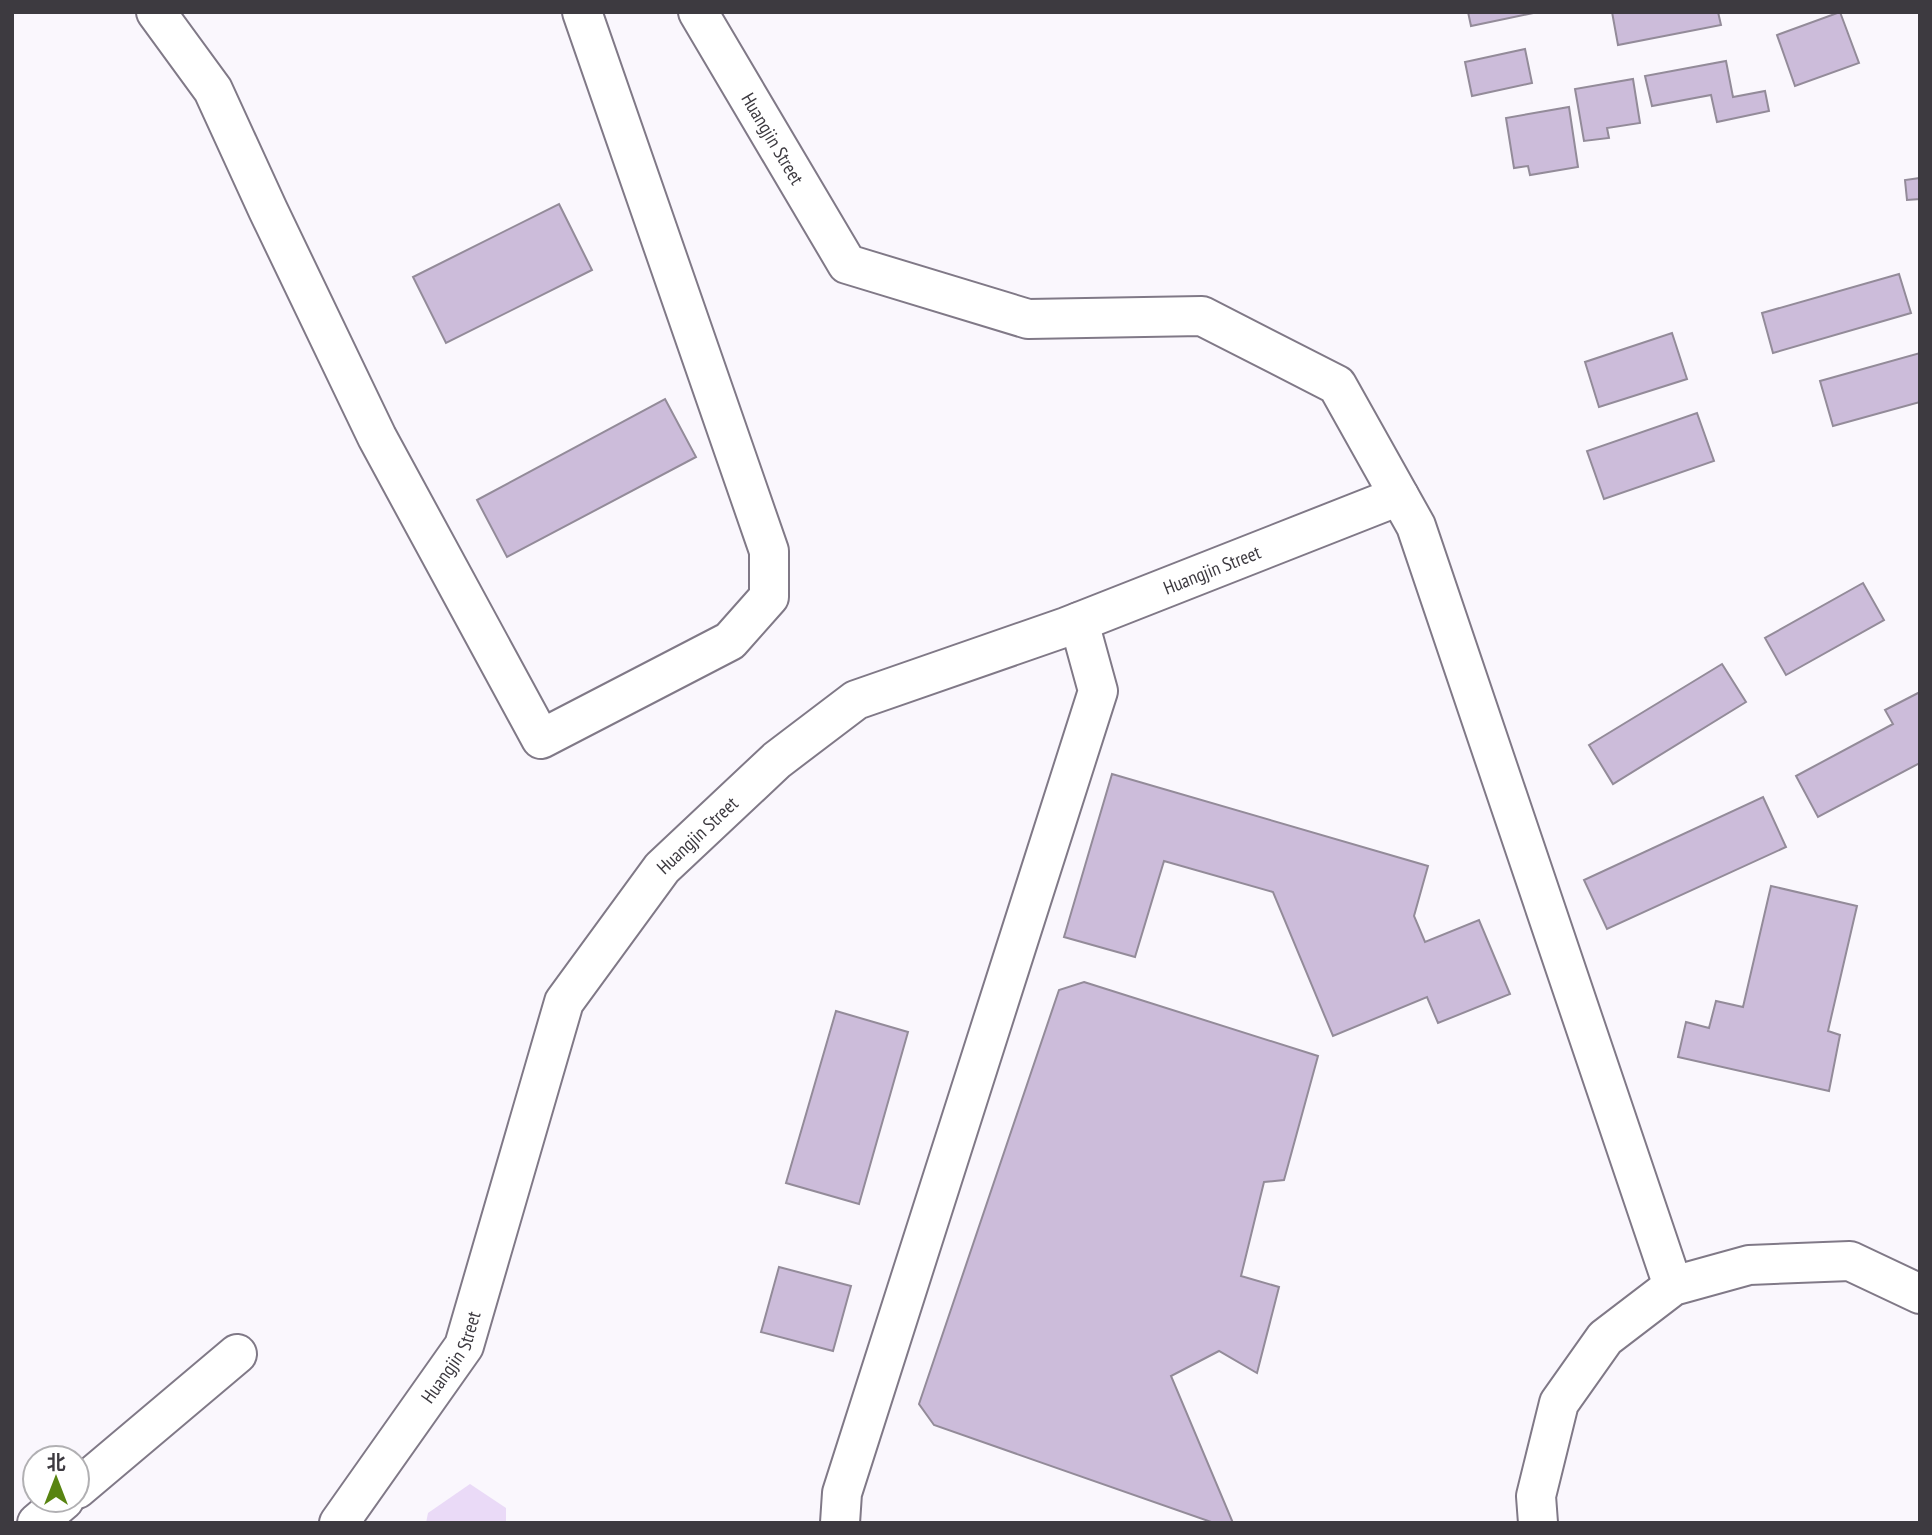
<svg xmlns="http://www.w3.org/2000/svg" width="1932" height="1535" font-family="'PT Sans Narrow','Noto Sans SC',sans-serif">
	<rect width="100%" height="100%" fill="#faf7fd"/>
	<polygon fill="#eadaf7" points="470,1484 506,1508 506,1523 426,1523 428,1513"/>
	<g fill="#ccbcda" stroke="#938b99" stroke-width="2">
		<polygon points="1468,12 1538,12 1471,26"/>
		<polygon points="1612,12 1718,12 1721,25 1618,45"/>
		<polygon points="1840,12 1859,63 1795,86 1777,35"/>
		<polygon points="1525,49 1532,83 1472,96 1465,62"/>
		<polygon points="1726,61 1733,97 1765,91 1769,111 1717,122 1711,95 1652,106 1645,76"/>
		<polygon points="1633,79 1640,123 1607,128 1609,138 1584,141 1575,89"/>
		<polygon points="1569,107 1578,167 1530,175 1528,166 1514,168 1506,118"/>
		<polygon points="1920,178 1920,199 1907,200 1905,180"/>
		<polygon points="559,204 592,270 446,343 413,277"/>
		<polygon points="1899,274 1911,313 1773,353 1762,313"/>
		<polygon points="1672,333 1687,379 1599,407 1585,362"/>
		<polygon points="1920,353 1920,402 1833,426 1820,381"/>
		<polygon points="665,399 696,457 507,557 477,500"/>
		<polygon points="1697,413 1714,461 1604,499 1587,451"/>
		<polygon points="1863,583 1884,620 1786,675 1765,638"/>
		<polygon points="1722,664 1746,702 1613,784 1589,745"/>
		<polygon points="1920,692 1920,763 1818,817 1796,776 1893,724 1885,710"/>
		<polygon points="1112,774 1428,866 1414,916 1425,942 1479,920 1510,994 1438,1023 1427,997 1333,1036 1273,892 1164,861 1135,957 1064,937"/>
		<polygon points="1763,797 1786,847 1607,929 1584,880"/>
		<polygon points="1771,886 1857,906 1828,1031 1840,1035 1829,1091 1678,1057 1686,1022 1709,1028 1716,1001 1743,1007"/>
		<polygon points="1084,982 1318,1056 1284,1180 1264,1182 1241,1276 1279,1287 1257,1373 1219,1351 1171,1376 1233,1523 1214,1523 934,1425 919,1404 1059,990"/>
		<polygon points="836,1011 908,1032 859,1204 786,1183"/>
		<polygon points="779,1267 851,1286 833,1351 761,1332"/>
	</g>
	<g fill="none" stroke-linecap="round" stroke-linejoin="round">
		<g stroke="#807987" stroke-width="42">
			<g id="minor">
				<polyline points="156,12 213,90 268,210 377,437 541,739 730,641 769,597 769,551 582,12"/>
				<path id="s1" d="M698,12l149,252 181,55 174,-3 135,69 79,141 257,760"/>
				<polyline points="77,1489 237,1354"/>
				<polyline points="37,1523 64,1500"/>
				<path id="s2" d="M339,1523l125,-177 100,-344 98,-134 115,-108 79,-60 210,-73 333,-131"/>
				<polyline points="840,1523 842,1493 1098,691 1079,622"/>
				<polyline points="1538,1523 1536,1496 1559,1403 1605,1338 1673,1286 1749,1265 1850,1261 1920,1294"/>
			</g>
		</g>
		<use href="#minor" stroke="#fff" stroke-width="38"/>
	</g>
	<g text-anchor="middle" dominant-baseline="central" stroke-width="5" stroke-linejoin="round" paint-order="stroke">
		<g font-size="19" fill="#3d3a40" stroke="#fff">
			<text stroke="none"><textPath href="#s1" startOffset="147">Huangjin Street</textPath></text>
			<text stroke="none"><textPath href="#s2" startOffset="1377">Huangjin Street</textPath></text>
			<text stroke="none"><textPath href="#s2" startOffset="789">Huangjin Street</textPath></text>
			<text stroke="none"><textPath href="#s2" startOffset="201">Huangjin Street</textPath></text>
		</g>
	</g>
	<rect width="1932" height="1535" fill="none" stroke="#3d3a40" stroke-width="28"/>
	<g transform="translate(56 1479)"><circle r="33" fill="#ffffff" stroke="#b1b0b3" stroke-width="2"/>
	<path d="M0-5L12 26L0 18L-12 26Z" fill="#588411"/>
	<text y="-10" font-size="19" font-weight="bold" text-anchor="middle" fill="#3d3a40">北</text>
	</g>
</svg>
